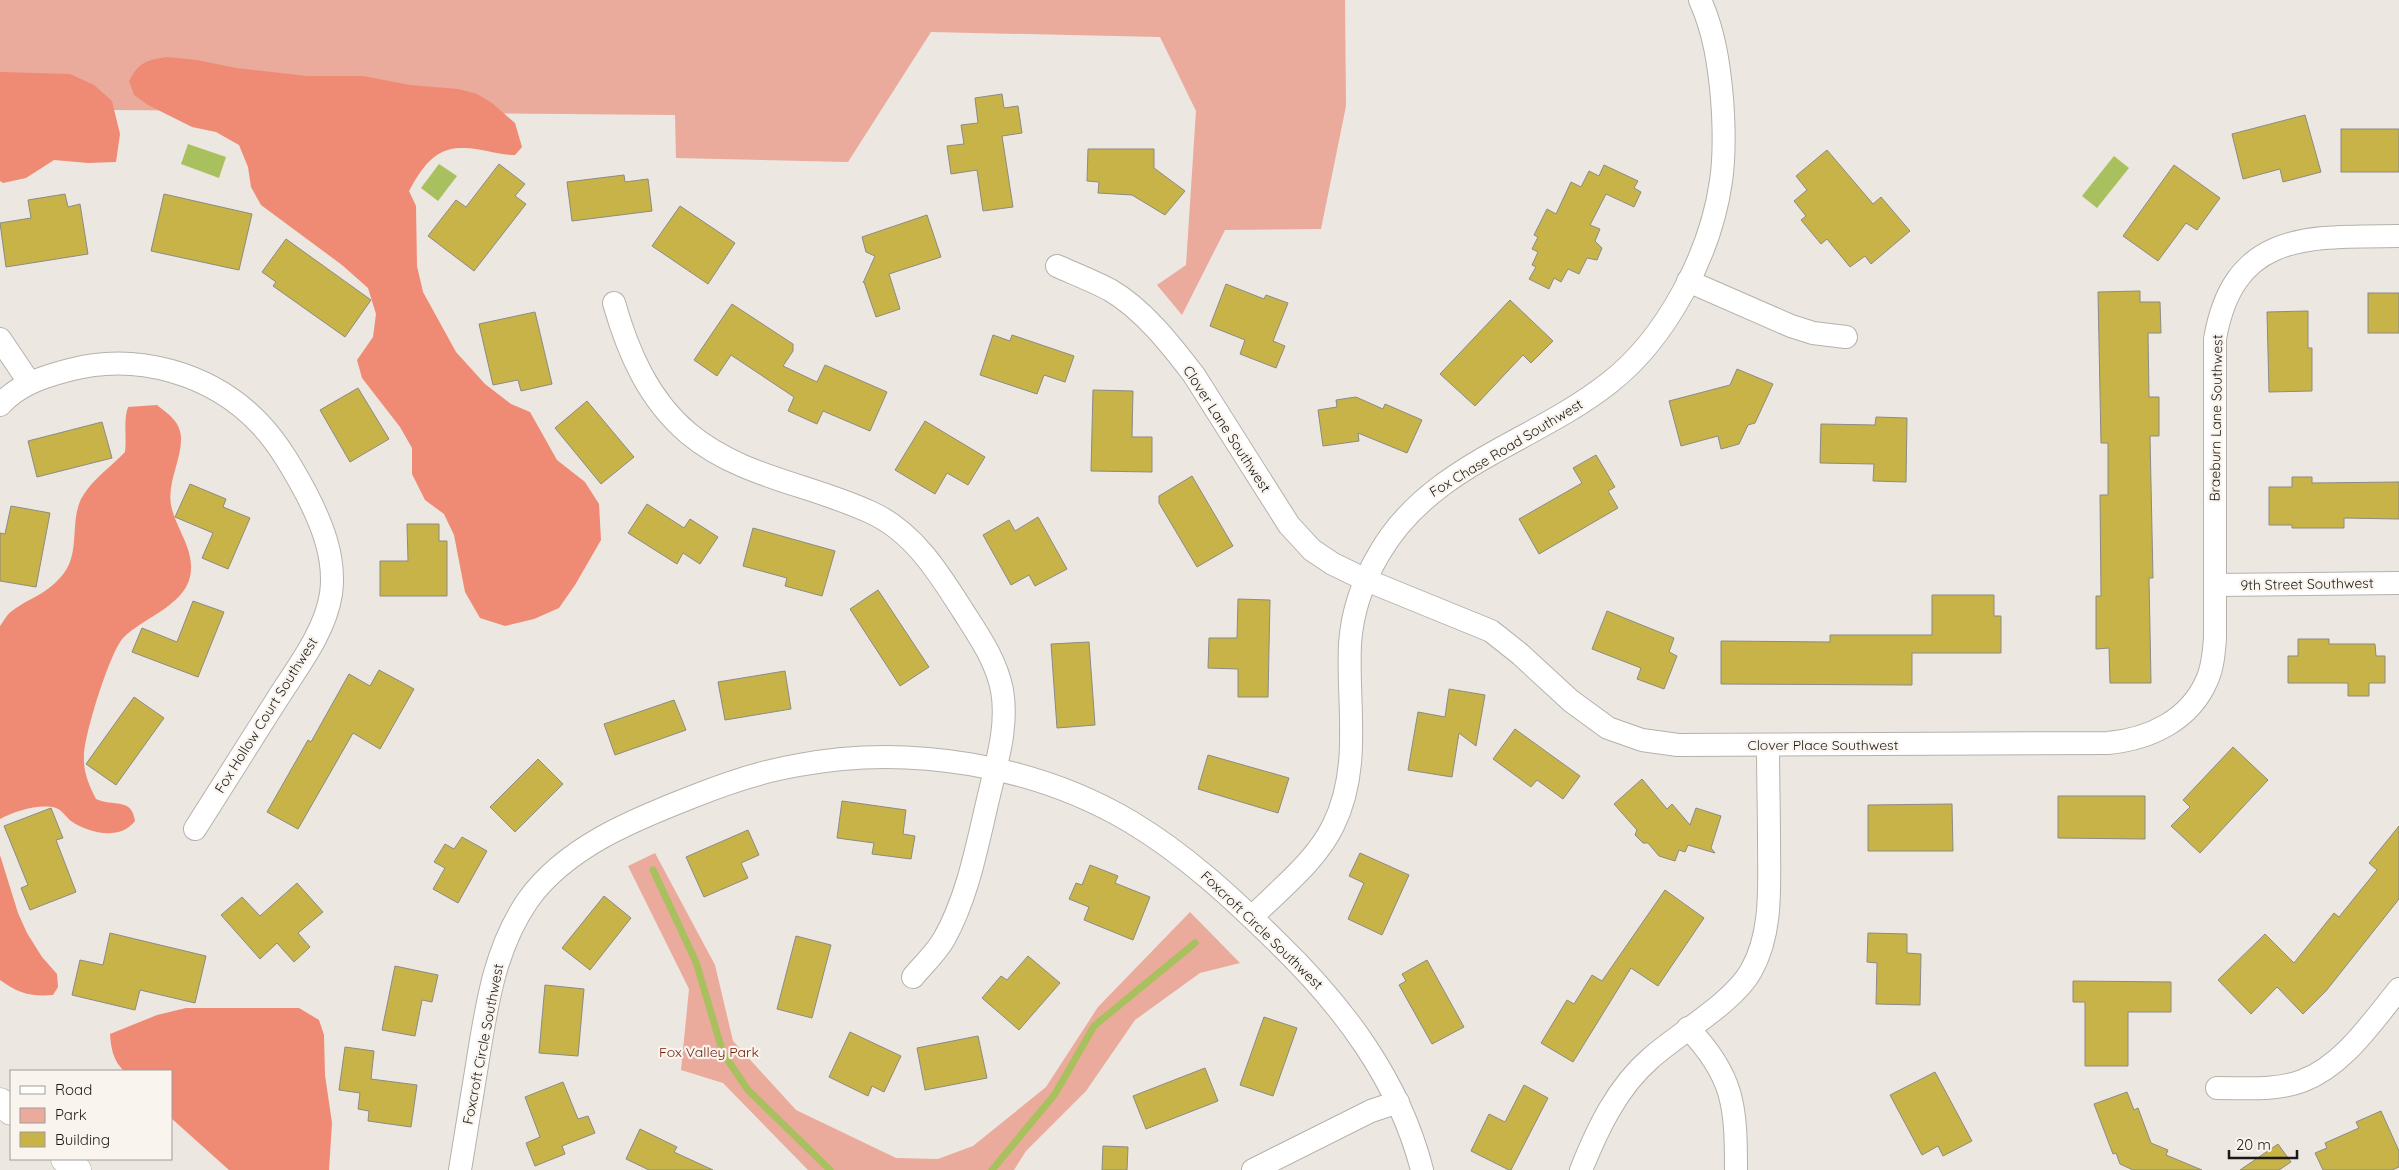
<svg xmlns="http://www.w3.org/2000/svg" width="2399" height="1170" font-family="Quicksand,sans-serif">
	<rect width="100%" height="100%" fill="#ece7e0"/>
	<g fill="#eaaa9c">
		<polygon points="0,0 1345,0 1346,106 1321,229 1225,230 1182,315 1157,285 1186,265 1196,111 1160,37 931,32 848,162 676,158 675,115 0,109"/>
		<polygon points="655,853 715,965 733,1041 796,1110 896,1158 938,1159 973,1146 1046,1087 1098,1007 1190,912 1240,963 1200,973 1135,1020 1086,1091 1026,1151 1014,1170 808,1170 723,1083 681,1070 689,989 628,866"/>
	</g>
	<g fill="#ef8a75">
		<path d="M167,57l30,3 39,8 71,8h56l47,9 48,4 19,5 15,9 23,20 7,24 -7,8c-19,0 -33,-7 -51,-7 -29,-2 -43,21 -55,43l7,15 1,60 6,26 33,60 29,32 26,20 19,8 27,48 28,22 14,22 2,36 -26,45 -16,23 -25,11 -29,7 -25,-8 -15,-26 -11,-57 -10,-21 -19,-14 -13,-26v-26l-12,-21 -38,-49 -5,-18 16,-23 3,-23 -8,-26 -26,-23 -81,-60 -10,-18 -3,-20 -9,-22 -23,-13 -24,-5 -44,-22 -14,-10 -5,-14c10,-19 18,-21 38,-24z"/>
		<polygon points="0,72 70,74 94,85 112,101 120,134 116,162 88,163 54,160 26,178 3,183 0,181"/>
		<path d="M157,405c11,9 23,16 24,32 1,22 -14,45 -10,68 5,25 25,45 19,72 -7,29 -47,41 -67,61 -13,14 -39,97 -39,118 -1,16 5,29 12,43 17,8 36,-2 39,22 -15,20 -47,12 -64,0 -5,-4 -9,-11 -15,-13 -15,-5 -42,3 -56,11v-193c4,-5 7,-12 12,-15 20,-15 35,-16 52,-38 16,-21 6,-51 17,-74 10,-19 30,-32 44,-47 2,-15 -2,-31 3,-45z"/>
		<path d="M0,855l18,58 9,20 15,24 15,17 1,13 -5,8c-23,2 -35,-2 -53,-15z"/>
		<path d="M186,1008h113l20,12 5,15 1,40 7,48 -3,47h-100l-58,-52v-47h-47c-11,-10 -13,-23 -14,-37l47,-19z"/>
	</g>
	<g fill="#a9c05e">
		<polygon points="188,144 226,157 219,178 181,164"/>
		<polygon points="2114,156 2129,168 2097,208 2082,196"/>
		<polygon points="439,164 457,176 438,201 421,188"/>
	</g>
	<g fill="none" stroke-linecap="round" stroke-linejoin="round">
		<g stroke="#a9c05e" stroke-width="7">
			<polyline points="653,870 696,962 723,1053 748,1090 830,1170"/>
			<polyline points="992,1170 1055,1094 1094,1026 1195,943"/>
		</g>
	</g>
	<g fill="#c7b347" stroke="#8c8b84">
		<polygon points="1002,94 1004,108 1018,106 1022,133 1002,136 1013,207 983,211 977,170 951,174 947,146 964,144 961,125 978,123 975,98"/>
		<polygon points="2305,115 2321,172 2283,182 2280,169 2243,179 2232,134"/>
		<rect x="2341" y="129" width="58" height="43"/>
		<polygon points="1088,149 1154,149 1154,168 1185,191 1165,215 1132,195 1098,193 1099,182 1087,181"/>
		<polygon points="1827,150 1873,204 1881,197 1910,231 1871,264 1865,256 1850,267 1827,239 1821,244 1801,220 1806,216 1794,201 1807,190 1796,176"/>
		<polygon points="499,164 525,184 515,196 526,204 474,271 428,236 456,200 466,207"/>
		<polygon points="1604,165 1638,181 1634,188 1641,192 1634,207 1606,194 1590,225 1600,229 1595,241 1602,248 1597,260 1587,258 1579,274 1568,269 1561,282 1554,278 1549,289 1529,279 1536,267 1532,265 1538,252 1532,249 1538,237 1534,235 1547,209 1556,214 1571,182 1581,187 1589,171 1599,176"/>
		<polygon points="2174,165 2220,198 2197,230 2186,223 2158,261 2123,236"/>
		<polygon points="624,175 625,182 648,179 652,211 572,221 567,182"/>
		<polygon points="65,194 68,207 80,204 88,254 6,267 0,223 31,218 28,200"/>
		<polygon points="164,194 252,214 239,270 151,251"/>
		<polygon points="680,206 735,243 708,284 652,246"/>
		<polygon points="927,215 941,257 889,274 900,309 876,317 864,282 863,283 875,256 866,252 862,237"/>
		<polygon points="286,239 371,300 345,337 273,286 276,282 262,272"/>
		<polygon points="1226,284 1264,299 1266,295 1288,303 1273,341 1285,346 1276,368 1240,354 1245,340 1210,326"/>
		<polygon points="2140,291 2140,302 2160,302 2161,333 2148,333 2149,397 2159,397 2159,436 2150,436 2153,578 2149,578 2151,683 2110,683 2109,648 2096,649 2096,596 2101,596 2100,495 2108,495 2108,443 2101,443 2098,292"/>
		<rect x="2368" y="293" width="31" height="40"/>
		<polygon points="1510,300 1553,341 1531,363 1523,355 1475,406 1440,374"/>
		<polygon points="732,304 793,344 793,351 783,366 817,382 825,365 887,392 870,431 823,411 817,424 788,411 794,397 731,355 717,376 694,360"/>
		<polygon points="2308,311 2308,348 2312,348 2312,391 2269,392 2267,312"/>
		<polygon points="535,312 552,384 521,391 518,380 493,385 479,324"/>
		<polygon points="993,335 1010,341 1012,335 1074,356 1065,382 1044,375 1037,394 980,375"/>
		<polygon points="1737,369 1773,384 1755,423 1748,425 1739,444 1721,449 1718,436 1681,446 1669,401 1730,385"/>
		<polygon points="358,388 389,439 350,462 320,410"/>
		<polygon points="1093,390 1133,391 1132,437 1152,437 1152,472 1091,471"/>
		<polygon points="1356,397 1383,409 1385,404 1422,420 1407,453 1358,433 1359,441 1323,446 1318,410 1337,407 1336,400"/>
		<polygon points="587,401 634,457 601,484 555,428"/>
		<polygon points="1876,417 1907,418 1906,482 1873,481 1874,464 1820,463 1821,424 1875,425"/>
		<polygon points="925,421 985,457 968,485 947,473 935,494 895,470"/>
		<polygon points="102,422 112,458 37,477 28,441"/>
		<polygon points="1596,455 1615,487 1608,491 1618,508 1539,554 1519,519 1582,483 1573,468"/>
		<polygon points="1192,476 1233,546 1197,567 1159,503 1159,496"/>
		<polygon points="2292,477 2312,477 2312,483 2399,482 2399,519 2344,518 2344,528 2292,528 2292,525 2269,525 2269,487 2292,487"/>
		<polygon points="190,484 226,499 223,507 250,518 228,569 202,558 213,533 175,517"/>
		<polygon points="647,504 684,528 690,519 718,537 700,564 683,553 677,564 628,533"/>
		<polygon points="11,506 50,513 36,587 0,581 0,533 5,534"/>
		<polygon points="1038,517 1067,569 1035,586 1029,575 1011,585 983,535 1009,520 1015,531"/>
		<polygon points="407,524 439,524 439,541 447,541 447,596 380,596 380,561 408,561"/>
		<polygon points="753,528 835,551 822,596 785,586 787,578 743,566"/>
		<polygon points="878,590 929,667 900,686 850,609"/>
		<polygon points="1932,595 1994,595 1994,616 2001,616 2001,653 1912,653 1912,685 1721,684 1721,641 1830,642 1830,635 1932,635"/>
		<polygon points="1238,599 1270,600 1268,697 1238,697 1238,669 1208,668 1209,638 1237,638"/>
		<polygon points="193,601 224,612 198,677 132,652 142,628 177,642"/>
		<polygon points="1607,611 1674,638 1669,652 1677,656 1664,689 1637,679 1641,668 1592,649"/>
		<polygon points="2298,639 2329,639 2329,644 2375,644 2376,656 2385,656 2385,683 2369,683 2369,696 2348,696 2348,683 2288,683 2288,656 2298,656"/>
		<polygon points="1089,642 1095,725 1057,728 1051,644"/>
		<polygon points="379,670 414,689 380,749 353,733 298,829 267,812 308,740 311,742 349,674 370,686"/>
		<polygon points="785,671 791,709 725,720 718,682"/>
		<polygon points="1449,689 1485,695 1476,746 1459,733 1452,777 1408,770 1418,712 1445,717"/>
		<polygon points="134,697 164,718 116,785 86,764"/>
		<polygon points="674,700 686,730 615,755 604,724"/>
		<polygon points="1515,729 1580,776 1563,799 1537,780 1531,787 1493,759"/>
		<polygon points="2233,747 2268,780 2200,853 2171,826 2190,807 2183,800"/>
		<polygon points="1208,755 1289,778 1278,813 1198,789"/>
		<polygon points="538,759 563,784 515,832 490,807"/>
		<polygon points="1642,779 1667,809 1672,804 1690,825 1696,808 1721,816 1711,848 1715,853 1688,845 1685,852 1679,850 1675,861 1659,856 1648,843 1643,843 1635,835 1637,830 1614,804"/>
		<polygon points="2058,796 2145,796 2145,839 2058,838"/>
		<polygon points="842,801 906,810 903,834 915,836 911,859 872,854 874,843 837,838"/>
		<polygon points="1952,804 1953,851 1868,851 1868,805"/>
		<polygon points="51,808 63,838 56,840 76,892 30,910 21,888 28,885 4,826"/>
		<polygon points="2399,826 2399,899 2326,991 2303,1014 2277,987 2251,1014 2218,980 2265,934 2294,963 2334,913 2339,917 2377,870 2369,863"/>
		<polygon points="748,830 759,855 741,863 748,878 704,897 686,857"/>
		<polygon points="462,837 487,851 458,903 433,889 445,868 434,862 445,844 454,849"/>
		<polygon points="1360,853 1409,875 1382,935 1348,919 1364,883 1349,876"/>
		<polygon points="1090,865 1118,876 1115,883 1150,897 1133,940 1084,920 1089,907 1069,899 1076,883 1082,885"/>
		<polygon points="297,883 323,912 298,933 310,947 294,962 277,943 260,959 221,915 242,897 260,916"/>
		<polygon points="1665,890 1704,918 1658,986 1631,968 1573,1062 1541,1043 1567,1000 1574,1004 1592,975 1602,981"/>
		<polygon points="604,896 631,918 590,970 562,948"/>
		<polygon points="110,933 206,956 195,1003 140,990 135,1010 72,995 80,960 103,965"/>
		<polygon points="1868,933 1907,934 1907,953 1921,954 1920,1005 1876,1004 1877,963 1867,962"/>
		<polygon points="796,936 831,945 812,1018 777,1009"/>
		<polygon points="1028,956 1060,983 1019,1030 982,998 1001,976 1007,980"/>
		<polygon points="1427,960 1464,1027 1432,1044 1399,985 1406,981 1402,974"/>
		<polygon points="395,966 438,975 432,1002 422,1000 415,1036 382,1030"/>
		<polygon points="2073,981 2171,982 2171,1012 2128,1012 2128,1066 2085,1066 2085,1002 2073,1002"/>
		<polygon points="545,985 584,989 578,1056 539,1053"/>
		<polygon points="1264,1017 1297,1028 1273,1096 1240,1085"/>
		<polygon points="850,1032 901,1056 884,1092 872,1086 868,1096 829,1077"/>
		<polygon points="978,1036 987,1078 925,1090 917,1048"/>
		<polygon points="345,1047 374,1051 371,1079 417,1085 411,1127 368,1121 369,1111 358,1109 360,1093 339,1090"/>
		<polygon points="1205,1068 1218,1101 1146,1129 1133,1096"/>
		<polygon points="1935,1072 1972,1141 1943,1156 1938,1146 1922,1155 1890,1095"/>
		<polygon points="563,1082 578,1119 588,1116 595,1133 562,1146 565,1154 535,1166 526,1143 540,1137 525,1097"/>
		<polygon points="1524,1085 1548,1098 1511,1170 1509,1170 1471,1151 1489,1114 1505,1122"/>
		<polygon points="2127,1092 2134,1110 2138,1108 2151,1143 2168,1150 2166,1155 2202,1170 2133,1170 2120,1164 2116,1153 2113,1154 2094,1104"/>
		<polygon points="2381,1111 2399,1151 2399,1167 2392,1170 2323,1170 2315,1153 2327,1148 2325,1143 2359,1128 2356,1122"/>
		<polygon points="640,1129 677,1147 674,1152 713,1170 649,1170 626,1159"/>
		<polygon points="2278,1144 2291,1162 2279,1170 2240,1170"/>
		<polygon points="1103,1146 1128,1147 1127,1170 1102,1170"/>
	</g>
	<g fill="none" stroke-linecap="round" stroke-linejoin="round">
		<g stroke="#b6b1ab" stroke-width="24">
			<g id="street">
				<path d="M1057,266c18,8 36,15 53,24 33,19 61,55 84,85l95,150 23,25 21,14 33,16 125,51 29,23 51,47 37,27 34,12 36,5 430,-2c42,-4 82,-23 99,-63 6,-13 7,-29 8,-42v-299c19,-109 94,-102 184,-103"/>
				<polyline points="1688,281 1791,326 1813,333 1846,337"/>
				<path d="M614,303c14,49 34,96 74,130 52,44 122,51 182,79 43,19 69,61 93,99 16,25 33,49 39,79 6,34 -4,68 -12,101 -12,49 -21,104 -46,148 -8,14 -21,26 -31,38"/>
				<polyline points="0,339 29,382"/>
				<path d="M0,405c19,-21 43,-28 69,-35 67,-18 143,3 191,54 19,20 33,45 46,69 16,31 30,65 25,101 -6,39 -35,75 -55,107 -27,43 -54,85 -81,128"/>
				<polyline points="2215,585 2399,583"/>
				<path d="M1252,917c28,-28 64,-56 81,-91 29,-58 14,-121 17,-182 2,-31 13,-63 29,-90 51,-89 154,-111 230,-171 58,-45 102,-130 112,-202 4,-27 3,-56 1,-83 -3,-34 -8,-67 -22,-98"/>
				<path d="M1688,1028c46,48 48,78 48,142"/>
				<path d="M2217,1088c28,0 59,3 85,-7 41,-15 70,-59 97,-92"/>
				<path d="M460,1170c6,-37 12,-74 18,-111 9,-56 17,-111 50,-159 38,-53 105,-80 164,-103 35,-14 70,-26 107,-32 110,-21 236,0 332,57 55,33 101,76 146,120 66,64 122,138 145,228"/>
				<polyline points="1253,1170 1371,1111 1398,1102"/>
				<path d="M1581,1170c16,-40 36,-83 70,-112 28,-25 82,-55 100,-87 22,-39 18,-86 18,-130 0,-32 -1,-63 -1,-95"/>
			</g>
		</g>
		<g stroke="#b6b1ab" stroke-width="29">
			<g id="primary">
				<polyline points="0,1102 11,1111"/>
				<polyline points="65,1159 77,1170"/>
			</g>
		</g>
		<use href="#street" stroke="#fff" stroke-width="22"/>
		<use href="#primary" stroke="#fff" stroke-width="28"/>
	</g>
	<g text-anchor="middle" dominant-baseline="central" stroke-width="4.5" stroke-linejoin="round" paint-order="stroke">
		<g font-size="14" fill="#1b1917" stroke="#f9f4ed">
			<text transform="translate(2216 418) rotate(-89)">Braeburn Lane Southwest</text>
			<text transform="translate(1227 429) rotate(57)">Clover Lane Southwest</text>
			<text transform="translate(1506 448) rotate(-31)">Fox Chase Road Southwest</text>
			<text transform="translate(2307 584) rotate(-1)">9th Street Southwest</text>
			<text transform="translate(266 715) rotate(-58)">Fox Hollow Court Southwest</text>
			<text x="1823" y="745">Clover Place Southwest</text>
			<text transform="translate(1262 930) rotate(44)">Foxcroft Circle Southwest</text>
			<text transform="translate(483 1044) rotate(-79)">Foxcroft Circle Southwest</text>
		</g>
		<g font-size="14" fill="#731907" stroke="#f9f4ed">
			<text x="709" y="1052">Fox Valley Park</text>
		</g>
	</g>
	<rect x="10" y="1070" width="162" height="90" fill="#f9f4ed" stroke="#a09c97"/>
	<rect x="20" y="1086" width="25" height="8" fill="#ffffff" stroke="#a09c97"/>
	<text x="55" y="1095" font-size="15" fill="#1b1917">Road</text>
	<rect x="20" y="1108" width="25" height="15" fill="#eaaa9c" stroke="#a09c97"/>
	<text x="55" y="1120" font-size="15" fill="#1b1917">Park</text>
	<rect x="20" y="1132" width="25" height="15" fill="#c7b347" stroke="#a09c97"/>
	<text x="55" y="1145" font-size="15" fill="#1b1917">Building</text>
	<path d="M2229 1150v8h68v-8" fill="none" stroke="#1b1917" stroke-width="2.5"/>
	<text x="2236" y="1150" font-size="15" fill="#1b1917" stroke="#f9f4ed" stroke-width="4" paint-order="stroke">20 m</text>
</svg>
